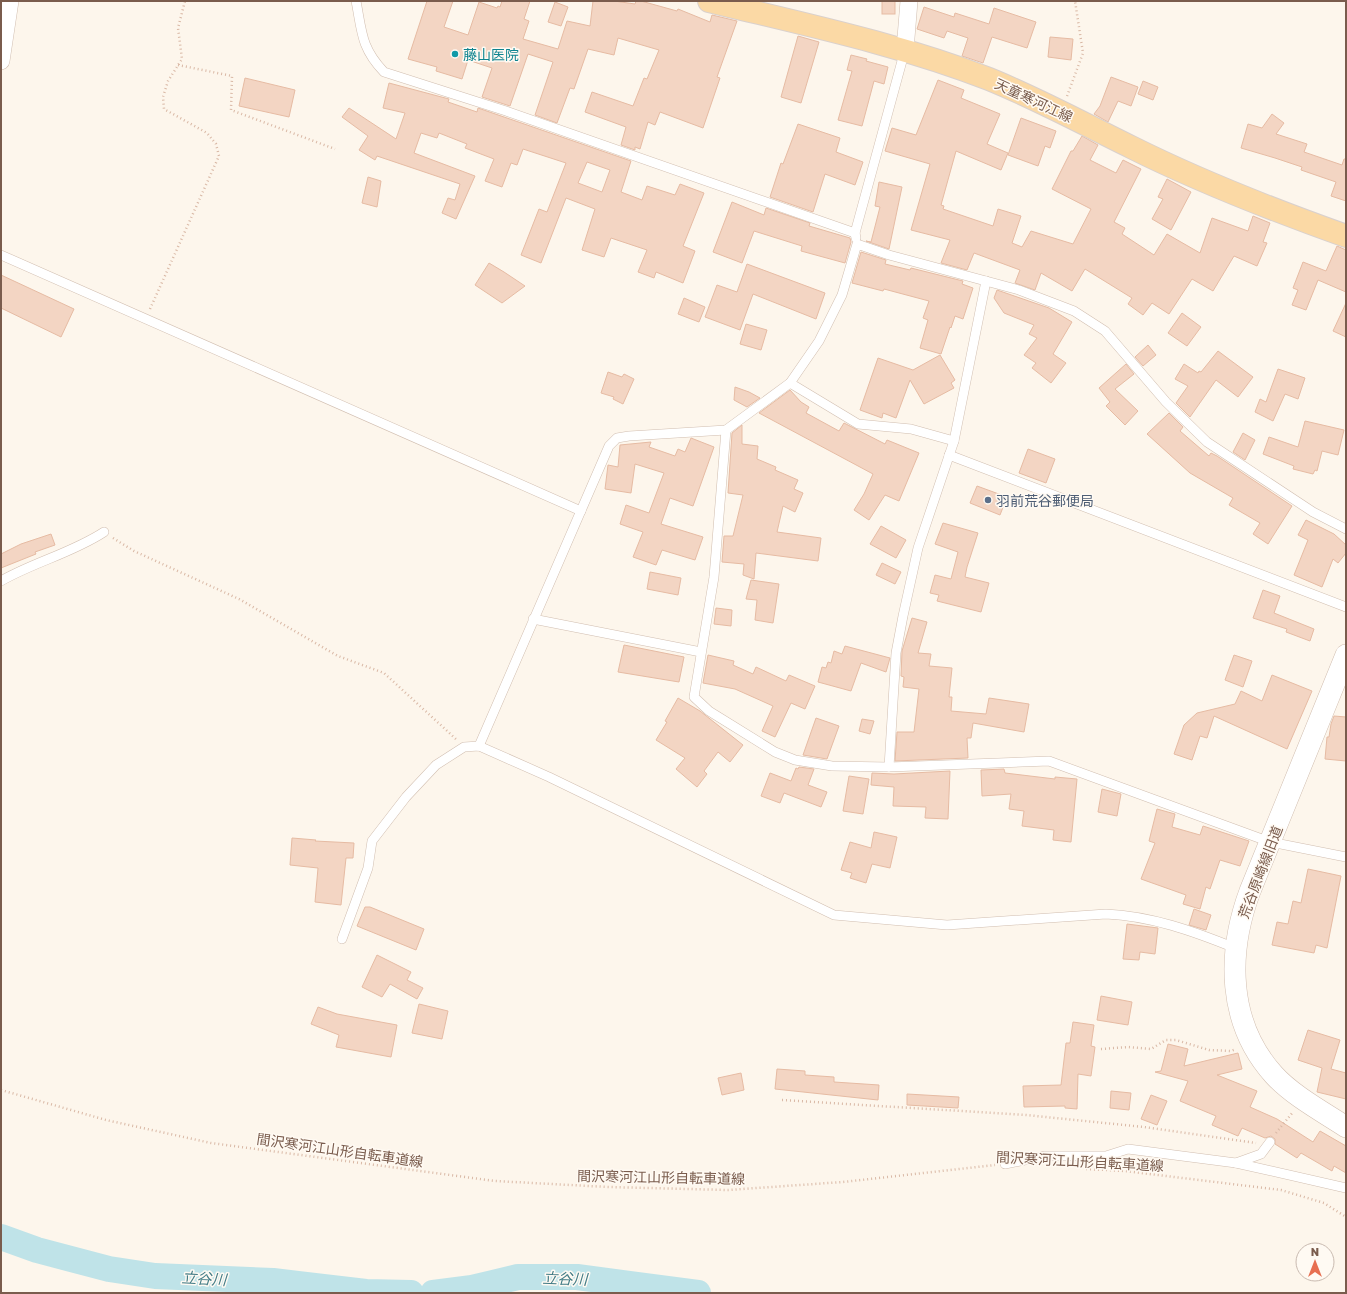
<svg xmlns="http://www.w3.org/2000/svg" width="1347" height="1294" font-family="'Golos Text','Noto Sans JP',sans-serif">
	<rect width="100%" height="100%" fill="#fdf6ec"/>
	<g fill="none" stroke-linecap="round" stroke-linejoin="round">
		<g stroke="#bfe3e8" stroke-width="26">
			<polyline points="1,1237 37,1250 109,1269 155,1276 273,1281 366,1292 411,1293"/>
			<polyline points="433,1293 472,1288 518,1277 577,1277 698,1293"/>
		</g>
	</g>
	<g fill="#f3d5c3" stroke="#e6bba3" fill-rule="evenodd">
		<polygon points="427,1 453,1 444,27 468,35 479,2 497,8 498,6 500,7 502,1 530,1 524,19 529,21 523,39 558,49 567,21 590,26 593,1 614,1 635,4 636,1 641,1 677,11 678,9 710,22 712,15 737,21 717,77 720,78 703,128 660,112 655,125 648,122 640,149 635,147 635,150 621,145 626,127 585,112 592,92 633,106 644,78 647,79 659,50 618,38 614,55 588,49 574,89 570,88 557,123 535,115 553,62 528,54 510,106 482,97 492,68 468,60 462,79 436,71 437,67 408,59"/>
		<rect x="882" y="1" width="13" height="13"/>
		<polygon points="555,2 568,7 561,26 548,22"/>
		<polygon points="924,7 954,17 955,13 989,24 994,8 1036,22 1027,48 992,37 983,63 962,56 968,38 947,31 944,38 917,29"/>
		<polygon points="798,36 819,42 801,103 781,97"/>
		<polygon points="1050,37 1073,39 1071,60 1048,57"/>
		<polygon points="851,55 867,59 866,61 888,67 884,84 874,81 862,126 838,120 852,71 847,70"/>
		<polygon points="1111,77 1138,87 1131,106 1118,101 1108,122 1094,114 1100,106"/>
		<polygon points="245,78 295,90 289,117 239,106"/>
		<polygon points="938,80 964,90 961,98 1000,114 987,144 1008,153 1001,170 956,151 941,205 944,206 943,209 993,226 998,209 1021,216 1012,243 1022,247 1031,231 1073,244 1091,209 1052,189 1071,151 1073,151 1082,136 1098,145 1090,160 1116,173 1123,160 1141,169 1114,222 1125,228 1122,234 1154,255 1167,234 1200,253 1212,218 1248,231 1253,216 1270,223 1263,242 1267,243 1257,266 1234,256 1213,291 1192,279 1169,314 1152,303 1143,315 1128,304 1132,298 1085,269 1072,291 1041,273 1035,290 1015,283 1020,270 974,253 967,270 941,263 950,240 911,230 930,164 885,151 892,128 916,135"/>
		<polygon points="1143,81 1158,87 1153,100 1138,94"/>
		<path d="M389,83l60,16 -1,3 29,10 1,-4 26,9 127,44 -10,31 21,8 5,-14 28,9 5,-11 24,9 -21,53 12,5 -12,32 -27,-11 -2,6 -16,-6 9,-22 -36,-12 -7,19 -22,-7 13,-41 -29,-11 -25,65 -20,-8 18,-46 8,3 19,-49 -43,-14 -6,16 -6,-2 -9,24 -17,-6 9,-22 -29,-11 2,-4 -28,-11 -2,5 -16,-5 -7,20 61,23 -19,43 -14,-6 6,-15 7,2 5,-16 -83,-28 -2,4 -16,-10 9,-14 -26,-19 7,-9 47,31 9,-26 -22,-5zM587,162l23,8 -8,22 -24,-9z"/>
		<polygon points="1272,114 1284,123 1276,134 1307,144 1304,152 1342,165 1344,159 1346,159 1346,201 1331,196 1336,182 1301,170 1302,167 1275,158 1241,148 1248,124 1262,128"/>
		<polygon points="1021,118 1056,131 1050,148 1045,146 1038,166 1008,155"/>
		<polygon points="798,124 840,138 836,152 863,162 855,185 825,174 813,212 770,197 781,163 783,164"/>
		<polygon points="368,177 381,181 377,207 362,203"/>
		<polygon points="1167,179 1191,192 1171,230 1152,219 1163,199 1158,197"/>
		<polygon points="879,182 902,187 889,249 866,241 871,242 880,207 875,206"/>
		<polygon points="732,202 764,215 766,208 810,223 809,226 850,238 851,242 845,263 801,251 802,246 754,231 742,263 713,252"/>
		<polygon points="1337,246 1346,250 1346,292 1318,280 1306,310 1292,305 1298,290 1293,288 1303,262 1326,271"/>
		<polygon points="861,252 886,260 885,264 910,270 911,268 963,281 962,284 973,288 963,319 955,316 951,328 950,327 941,354 920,348 928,320 923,318 929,301 884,289 883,291 852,283"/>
		<polygon points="489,263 504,272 525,286 502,303 475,285"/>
		<polygon points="747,264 825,293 816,319 753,294 740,330 705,317 717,285 737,292"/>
		<polygon points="1,275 74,309 61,337 1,308"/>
		<polygon points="997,290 1049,308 1072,322 1053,354 1066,363 1051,383 1032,368 1036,363 1024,355 1037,338 1029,334 1034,325 1004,313 994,298"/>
		<polygon points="684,298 705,307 699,322 678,314"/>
		<polygon points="1346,303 1346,337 1333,331"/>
		<polygon points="1182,313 1201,327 1187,346 1168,333"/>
		<polygon points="746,324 767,330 761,350 740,344"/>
		<polygon points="1148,345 1156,355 1143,366 1135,357"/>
		<polygon points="1218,351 1253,377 1238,397 1216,380 1190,417 1176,403 1188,386 1175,379 1184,364 1198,373 1199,371 1201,372"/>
		<polygon points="940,355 955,380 951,383 954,388 924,404 910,380 896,418 883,413 882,418 860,410 878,358 913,370"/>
		<polygon points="1126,364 1134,374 1115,389 1138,411 1125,425 1106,406 1110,402 1099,388"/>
		<polygon points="1278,369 1305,378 1298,399 1285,394 1273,421 1255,412 1260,399 1266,402"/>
		<polygon points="608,372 622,377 624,374 634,379 623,404 613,399 614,397 601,393"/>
		<polygon points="735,387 749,392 760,398 747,407 734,400"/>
		<polygon points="790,390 801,402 809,407 806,413 839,431 844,423 885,444 887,440 919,453 899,501 885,495 869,520 854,510 864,494 873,474 759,413"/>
		<polygon points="1169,413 1183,427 1180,431 1209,456 1211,453 1217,456 1292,506 1268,544 1253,534 1260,523 1229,505 1233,498 1190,473 1147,434"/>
		<polygon points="1305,421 1344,430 1338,455 1322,451 1317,471 1315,470 1313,474 1293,469 1294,466 1263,454 1269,437 1298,447"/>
		<polygon points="742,425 742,444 758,446 757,459 776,467 775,470 798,480 794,489 803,493 795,512 783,506 777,532 821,538 818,561 756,553 754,579 743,575 744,564 722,562 724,536 733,536 743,495 728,493 732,433"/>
		<polygon points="1243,433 1255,440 1245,460 1233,452"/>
		<polygon points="691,438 714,447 693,506 670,498 661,524 703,537 695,560 662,550 656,565 633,557 643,532 620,524 626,505 649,513 664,473 635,464 631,493 605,489 608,465 618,467 620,445 651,442 649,447 675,456 678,449 685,452"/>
		<polygon points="1028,449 1055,459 1046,483 1019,473"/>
		<polygon points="977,486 1007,497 1000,515 970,503"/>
		<polygon points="1306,520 1334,534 1346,545 1346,553 1338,563 1333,559 1322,587 1294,575 1308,540 1298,535"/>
		<polygon points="943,523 978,533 967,567 965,577 989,583 981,612 937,601 939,595 930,593 935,575 951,579 958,552 935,544"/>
		<polygon points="881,526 906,540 896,558 870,544"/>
		<polygon points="51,534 55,545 35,552 36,554 1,568 1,554 21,544"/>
		<polygon points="882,563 901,572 895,584 876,575"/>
		<polygon points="650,572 681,578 678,595 647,589"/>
		<polygon points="751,580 779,584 773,623 755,620 757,600 746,599"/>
		<polygon points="1263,590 1280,596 1274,613 1314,629 1310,641 1286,632 1287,629 1253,618"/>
		<polygon points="716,608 732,610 731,626 714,624"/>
		<polygon points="912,618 927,622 918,653 931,654 929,666 952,668 949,697 952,697 951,711 986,714 989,698 1029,704 1024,732 973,723 971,738 967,738 968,758 895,761 897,732 914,732 919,689 903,687 904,677 901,676 902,651"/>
		<polygon points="624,645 684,657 679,682 618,672"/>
		<polygon points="845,646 890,658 886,672 861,663 851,691 818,682 822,667 826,668 828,662 831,663 834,651 842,654"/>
		<polygon points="708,655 734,661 733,665 753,674 756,667 786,681 789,675 815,686 805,709 791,703 775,737 762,731 773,706 735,689 703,683"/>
		<polygon points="1234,655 1252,661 1243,687 1225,680"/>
		<polygon points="1272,675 1312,691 1287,749 1214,716 1207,738 1200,736 1192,760 1174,754 1184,725 1197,713 1235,704 1241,691 1262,701"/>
		<polygon points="678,698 700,711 743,745 730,762 718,752 704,771 707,774 697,787 676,769 685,758 656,740 667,722 665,721"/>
		<polygon points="1334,716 1346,717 1346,761 1325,759 1327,737 1329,737 1331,724"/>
		<polygon points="816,718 839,726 827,759 803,755"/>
		<polygon points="862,719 874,721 870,734 859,731"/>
		<polygon points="799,767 814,769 808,785 827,792 821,807 784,793 780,803 761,796 770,773 791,781 796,768 798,769"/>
		<polygon points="1004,769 1005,773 1055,779 1055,777 1077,779 1071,842 1053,840 1054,830 1022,826 1024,811 1009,809 1011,794 982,796 981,770"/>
		<polygon points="950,771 948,819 925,818 926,807 893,806 894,787 871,785 872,773 894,774"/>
		<polygon points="849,776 869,779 863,814 843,811"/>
		<polygon points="1102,789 1121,794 1117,816 1098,812"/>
		<polygon points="1157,809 1175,814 1172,827 1200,835 1203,826 1249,841 1240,866 1220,860 1210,889 1206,887 1200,909 1183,904 1186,895 1141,879 1155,843 1149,841"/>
		<polygon points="874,832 897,837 890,868 872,864 866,883 850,878 852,873 841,870 850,842 871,848"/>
		<polygon points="292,838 316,840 315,841 354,843 353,858 346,858 341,905 315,902 318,868 290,865"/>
		<polygon points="1308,869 1341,876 1327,948 1316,945 1314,953 1272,945 1277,922 1288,924 1293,901 1301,903"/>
		<polygon points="365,907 370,907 424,929 416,950 357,926"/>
		<polygon points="1194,909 1211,915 1206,930 1189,925"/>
		<polygon points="1127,924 1158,928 1155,954 1140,952 1139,960 1123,959"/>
		<polygon points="377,955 411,972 407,980 423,988 417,999 390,984 382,997 362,987"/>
		<polygon points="1101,996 1132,1002 1128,1025 1097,1020"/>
		<polygon points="419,1004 448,1011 442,1039 412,1033"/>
		<polygon points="318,1007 337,1014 397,1025 391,1057 336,1047 339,1035 311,1024"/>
		<polygon points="1073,1022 1094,1025 1091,1046 1095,1047 1091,1076 1078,1074 1077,1109 1065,1108 1065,1106 1024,1107 1023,1086 1061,1085 1066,1043 1070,1043"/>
		<polygon points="1308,1030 1340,1040 1331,1069 1346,1073 1346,1099 1317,1092 1322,1068 1298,1060"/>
		<polygon points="1168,1044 1188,1049 1184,1066 1238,1053 1242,1069 1217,1075 1257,1091 1250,1107 1277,1119 1313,1142 1320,1131 1346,1146 1346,1173 1334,1166 1332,1171 1301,1153 1297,1158 1275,1144 1275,1139 1271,1136 1265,1138 1242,1128 1238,1136 1212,1125 1216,1116 1180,1101 1188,1081 1155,1072 1161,1071"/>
		<polygon points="777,1069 805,1071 805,1075 834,1077 834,1082 879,1085 878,1100 775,1089"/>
		<polygon points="741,1073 744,1090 722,1095 718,1078"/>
		<polygon points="1111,1091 1131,1093 1129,1110 1110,1108"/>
		<polygon points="907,1094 959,1097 958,1108 907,1105"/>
		<polygon points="1151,1095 1167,1101 1157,1125 1141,1119"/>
	</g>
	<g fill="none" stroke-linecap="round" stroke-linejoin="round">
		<g stroke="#d1beb0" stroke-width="10">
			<g id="service">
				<path d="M356,1c6,31 5,47 28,71l122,39 349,122"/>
				<polyline points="856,238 855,233 905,50"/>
				<polyline points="1,255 581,511"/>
				<polyline points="790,383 858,424 911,429 954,441"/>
				<polyline points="726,430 714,577 694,697 709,711 775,752 795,760 832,766 889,767 1049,761 1270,842 1346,857"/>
				<polyline points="949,455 1346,607"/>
				<path d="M1,581c33,-19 71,-28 103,-49"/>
				<polyline points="533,619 701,652"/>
				<polyline points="479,746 609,446 617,438 629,436 726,430 790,383 819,341 842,295 857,244 889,255 1019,290 1074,311 1105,331 1166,402 1207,442 1313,512 1346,529"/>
				<polyline points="889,767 896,653 903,616 918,548 954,441 986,281"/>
				<path d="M342,939l26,-71 4,-27 34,-44 30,-32 28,-18 15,-1 70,31 285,138 113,10 159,-11c45,2 87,17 129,34"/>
				<polyline points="1236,1163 1346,1188"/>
				<polyline points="1005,1164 1045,1156 1106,1156 1128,1149 1236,1163 1261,1154 1270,1142"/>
			</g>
		</g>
		<g stroke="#d1beb0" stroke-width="18">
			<g id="minor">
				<polyline points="905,50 909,1"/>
				<polyline points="1,61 10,1"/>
			</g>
		</g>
		<g stroke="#d1beb0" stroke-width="22">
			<path id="tertiary" d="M1346,655l-96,236c-23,62 -23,132 24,184 18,20 49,37 72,52"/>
		</g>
		<g stroke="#dad1cd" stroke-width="24">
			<path id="primary" d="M709,1c94,23 190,43 280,78 49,20 95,45 142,68 70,35 142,63 215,89"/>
		</g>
		<g stroke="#d9b8a5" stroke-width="2.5" stroke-dasharray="1 3" stroke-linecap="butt">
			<polyline points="178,65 232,76 231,110 335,149"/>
			<polyline points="1067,96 1083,53 1075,1"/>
			<polyline points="150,309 219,156 216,144 207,133 164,109 163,97 168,81 182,59 178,28 185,1"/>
			<polyline points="113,538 134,551 239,599 338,656 384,673 457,740"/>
			<polyline points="1101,1049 1128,1047 1151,1049 1166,1040 1176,1040 1209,1050 1231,1051 1236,1049"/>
			<polyline points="1,1090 106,1120 211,1143 495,1181 608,1187 728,1190 843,1182 995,1165"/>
			<polyline points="782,1100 1026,1115 1144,1127 1256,1143"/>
			<polyline points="1276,1133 1293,1112"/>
			<polyline points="1086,1169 1125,1171 1281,1190 1324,1203 1346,1217"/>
		</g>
		<use href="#service" stroke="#fff" stroke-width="9"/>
		<use href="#minor" stroke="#fff" stroke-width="17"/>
		<use href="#tertiary" stroke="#fff" stroke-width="21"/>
		<use href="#primary" stroke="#fbd9a5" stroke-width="22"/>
	</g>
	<circle fill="#0f9aa8" stroke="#fffaf3" stroke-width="1.5" cx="455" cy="54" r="4"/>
	<circle fill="#5c6f8a" stroke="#fffaf3" stroke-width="1.5" cx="988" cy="500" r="4"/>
	<g text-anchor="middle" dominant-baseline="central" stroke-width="3" stroke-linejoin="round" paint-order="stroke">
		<g font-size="14" fill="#0d838f" stroke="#fffaf3" text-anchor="start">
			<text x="463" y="54">藤山医院</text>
		</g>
		<g font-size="14" fill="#7a5c4d" stroke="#fffaf3">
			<text transform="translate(1034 100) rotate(25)">天童寒河江線</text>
			<text transform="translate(1260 872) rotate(-69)">荒谷原崎線旧道</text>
			<text transform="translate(340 1150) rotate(8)">間沢寒河江山形自転車道線</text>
			<text transform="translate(1080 1161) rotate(3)">間沢寒河江山形自転車道線</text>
			<text transform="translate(661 1177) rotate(1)">間沢寒河江山形自転車道線</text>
		</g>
		<g font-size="14" fill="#4e5e75" stroke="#fffaf3" text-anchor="start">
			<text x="996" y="500">羽前荒谷郵便局</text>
		</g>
		<g font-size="15" font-style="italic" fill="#437c86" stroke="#fffaf3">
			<text transform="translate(204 1278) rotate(3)">立谷川</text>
			<text transform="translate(565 1278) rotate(2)">立谷川</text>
		</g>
	</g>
	<rect width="1347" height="1294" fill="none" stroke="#7a5c4d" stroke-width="4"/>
	<g transform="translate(1315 1262)"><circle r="19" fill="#fffaf3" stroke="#cabbb1"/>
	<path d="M0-3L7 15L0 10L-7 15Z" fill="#e76f51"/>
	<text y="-6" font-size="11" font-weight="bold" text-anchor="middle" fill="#7a5c4d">N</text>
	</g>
</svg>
